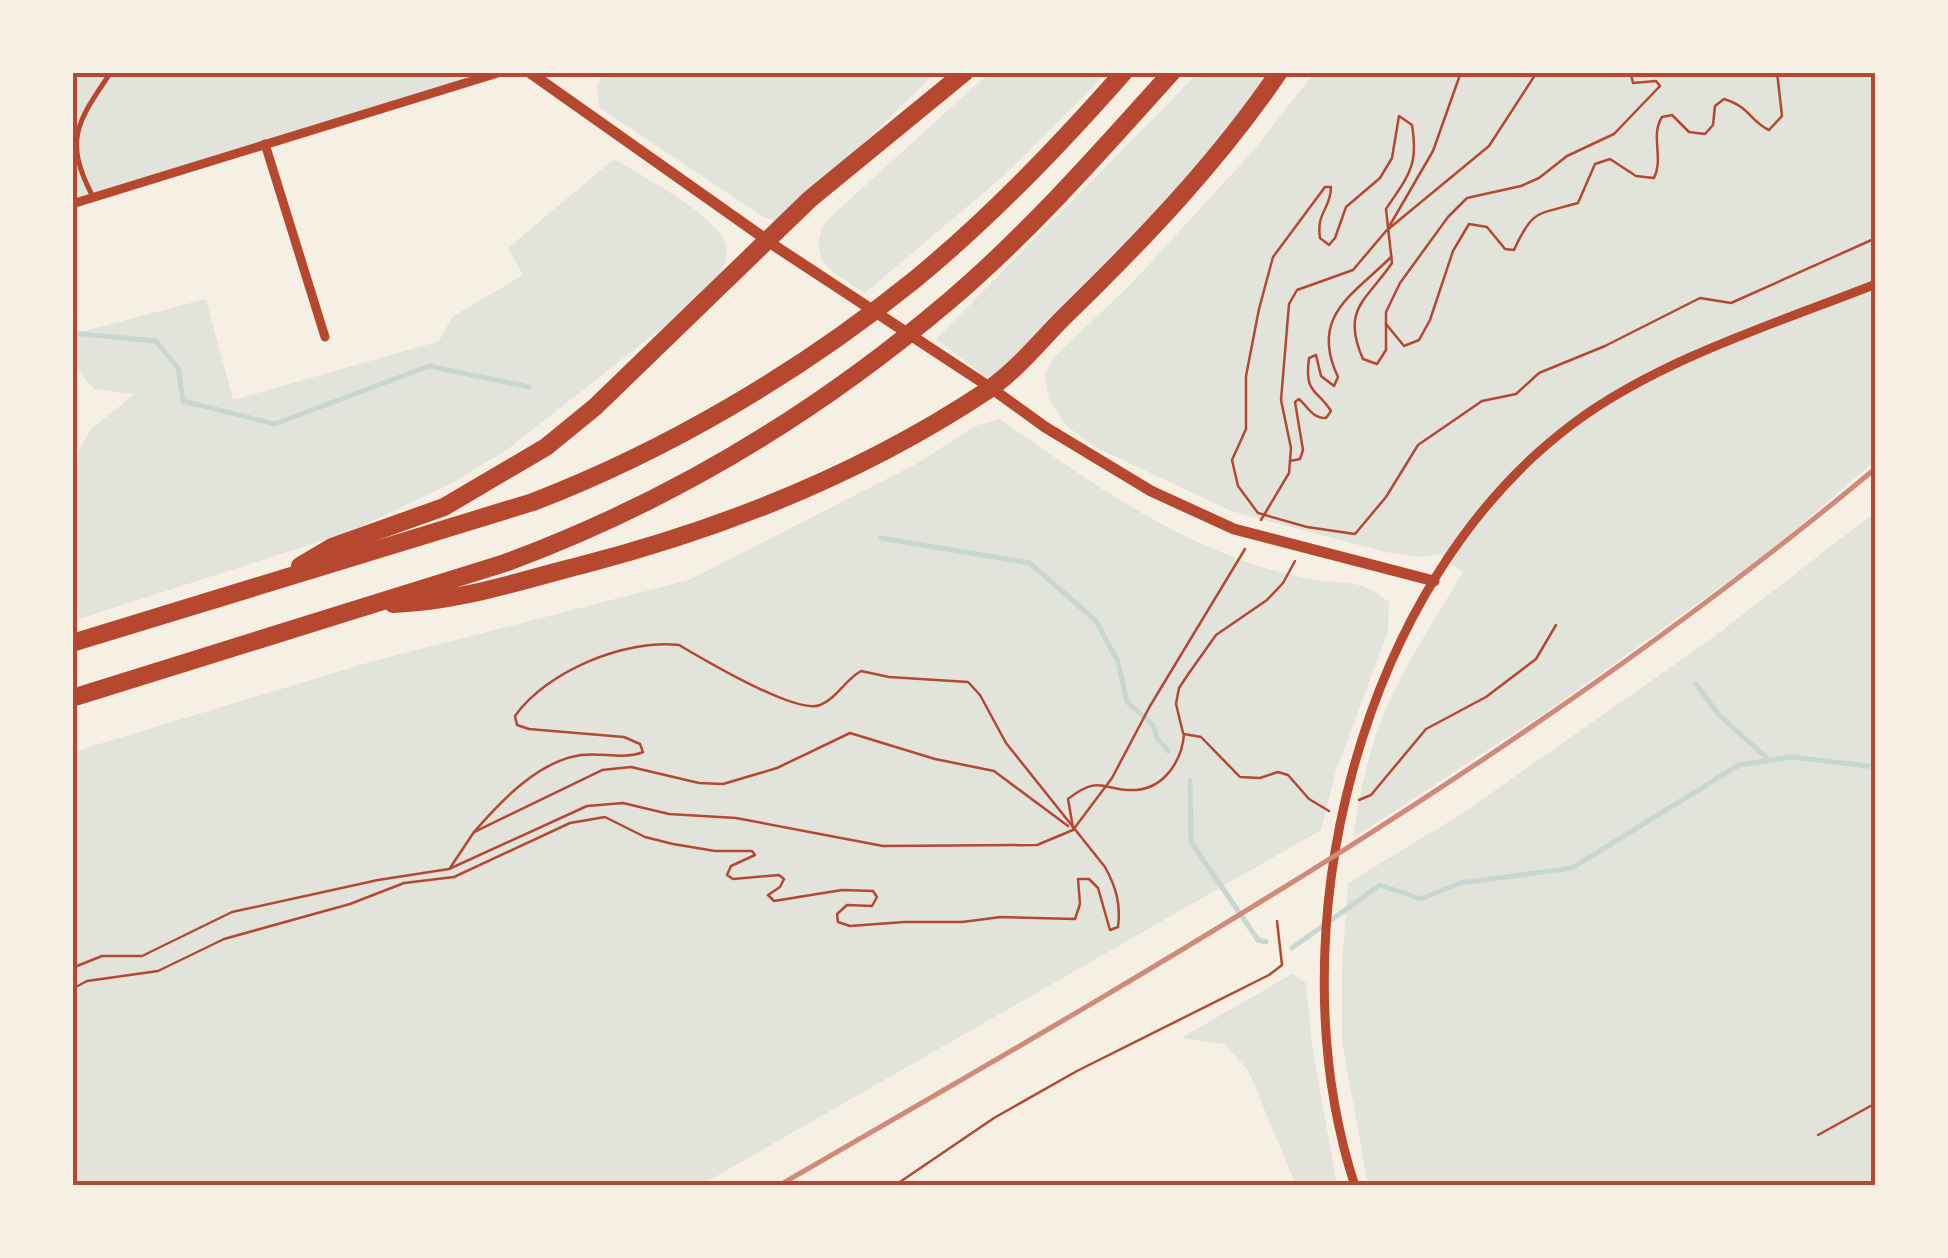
<svg xmlns="http://www.w3.org/2000/svg" width="1948" height="1258" font-family="'Roboto Condensed',sans-serif">
	<rect width="100%" height="100%" fill="#f6efe4"/>
	<g fill="#e2e4dc">
		<polygon points="603,72 935,73 838,168 778,221 763,217 599,107 597,87"/>
		<path d="M990,72l117,1 -106,105 -136,115c-31,-21 -60,-31 -39,-72z"/>
		<polygon points="72,73 468,73 458,83 73,204"/>
		<polygon points="1198,73 1286,73 1249,123 996,376 985,376 936,339"/>
		<path d="M1314,73h561v388l-107,92 -220,158 -195,127c5,-34 11,-67 22,-100 19,-58 57,-113 88,-166l-23,-18 -22,3 -33,-5 -154,-41 -138,-65 -26,-20 -18,-26 -4,-25 9,-18 77,-73 122,-133z"/>
		<path d="M614,159c26,16 107,58 112,87 3,18 -7,30 -16,44l-202,159 -52,32 -104,50 -279,90v-161l19,-32 43,-34 -41,-5 -21,-24v-31l133,-35 27,101 206,-59 13,-24 71,-42 -15,-27z"/>
		<path d="M1000,419c71,50 142,101 223,134 26,11 60,21 88,26 34,6 48,-2 78,23l-1,29 -53,143 -14,56 -620,355 -628,1v-434l297,-90 319,-82 227,-116 61,-39z"/>
		<polygon points="1875,512 1875,1185 1368,1185 1342,1042 1342,965 1348,883 1463,813 1715,636"/>
		<polygon points="1292,974 1306,983 1312,1045 1337,1185 1296,1185 1248,1070 1224,1044 1181,1038"/>
	</g>
	<g fill="none" stroke-linecap="round" stroke-linejoin="round">
		<g stroke="#c9d6d2" stroke-width="5">
			<polyline points="72,333 156,341 178,368 183,401 275,424 429,366 529,387"/>
			<polyline points="881,538 1030,563 1096,621 1118,662 1127,702 1153,725 1157,738 1168,751"/>
			<polyline points="1696,684 1719,715 1769,760"/>
			<polyline points="1190,781 1191,842 1258,940 1266,942"/>
			<polyline points="1292,948 1380,885 1421,899 1460,883 1572,868 1739,765 1792,757 1876,767"/>
		</g>
		<g stroke="#b5482f" stroke-width="2.5">
			<path d="M1635,72l-4,3 2,8 23,-2 4,5 -46,48 -47,22 -28,22 -18,8 -54,12 -19,19 -48,66 -14,29v38l-9,14 -14,-5c-22,-50 3,-58 29,-96l-6,-54c22,-33 33,-43 26,-84l-13,-9 -7,42 -12,20 -34,29 -11,31 -6,7 -9,-7c-4,-26 11,-29 11,-51h-6l-52,70 -14,52 -13,67v53l-14,31 6,26 20,27 49,14 48,7 31,-37 32,-52 64,-44 34,-7 23,-21 66,-27 95,-48 31,5 145,-65"/>
			<polyline points="1390,225 1433,151 1461,72"/>
			<path d="M1386,324l18,22 15,-6 11,-20 23,-69 16,-27 18,3 18,22 9,1c19,-41 22,-35 64,-47l17,-39 15,-5 26,17 18,2c10,-20 -4,-42 8,-61l10,-2 17,17 16,2 8,-9 2,-19 9,-7c26,8 26,22 45,31l13,-14 -5,-44"/>
			<path d="M1290,461l10,-2 3,-9 -8,-48 4,-3c10,9 13,19 27,19l5,-7c-14,-22 -27,-17 -22,-53l7,-3 5,21 13,10 4,-9c-29,-61 15,-82 53,-120"/>
			<polyline points="1261,520 1289,473 1291,448 1281,400 1289,304 1297,290 1353,270 1386,231 1489,146 1537,72"/>
			<polyline points="1183,733 1176,704 1179,688 1189,673 1216,635 1267,600 1283,583 1295,561"/>
			<polyline points="1359,800 1371,795 1426,729 1486,697 1536,659 1556,625"/>
			<path d="M1073,828l-5,-29c33,-26 36,-7 68,-9 28,-2 46,-29 48,-56l17,3 39,40 20,1 18,-6 10,3 21,24 20,12"/>
			<polyline points="450,868 474,832 602,770 631,767 699,783 723,784 777,768 850,733 935,759 994,771 1068,826"/>
			<polyline points="72,968 102,956 142,956 232,912 378,880 449,869 587,806 623,803 669,814 736,818 883,846 1037,845 1073,830 1112,778 1150,706 1245,549"/>
			<path d="M72,989l15,-8 71,-10 66,-32 126,-35 54,-21 50,-6 116,-54 35,-6 40,20 28,7 42,7h37l3,4 -24,11 -4,9 6,4 46,-4 5,4 -4,8 -12,8 6,6 68,-11 31,1 4,6 -5,9 -25,-1 -10,9 1,8 12,4 54,-4h58l39,-5 74,2 5,-15 -2,-25h11l9,9 12,42 8,-3c3,-23 -2,-40 -13,-60l-99,-124 -26,-48 -12,-13 -79,-5 -28,-6c-16,9 -25,28 -41,34 -24,10 -117,-46 -141,-60 -54,-6 -132,26 -164,71l2,9 12,4 95,8 16,7 3,8c-19,8 -41,0 -62,3 -43,6 -81,47 -107,77"/>
			<polyline points="1818,1135 1876,1103"/>
			<polyline points="894,1186 994,1118 1077,1071 1269,975 1282,965 1277,921"/>
		</g>
		<path stroke="#b5482f" stroke-width="5" d="M92,195c-29,-56 -14,-74 19,-123"/>
		<g stroke="#b5482f" stroke-width="9">
			<polyline points="265,144 325,337"/>
			<polyline points="72,204 501,72"/>
			<path d="M1355,1186c-82,-250 3,-603 219,-763 86,-64 203,-100 302,-139"/>
		</g>
		<polyline stroke="#b5482f" stroke-width="11" points="529,72 778,248 991,388 1045,427 1151,491 1234,529 1434,581"/>
		<g stroke="#b5482f" stroke-width="18">
			<polyline points="300,566 332,547 444,507 546,447 595,407 810,199 965,72"/>
			<path d="M393,604c66,-2 129,-24 193,-40 142,-37 279,-92 402,-174 28,-19 52,-49 76,-73 78,-76 153,-154 215,-245"/>
			<path d="M72,643l461,-141c135,-52 267,-130 380,-221 76,-62 146,-135 211,-209"/>
			<path d="M72,698l433,-135c163,-60 311,-149 444,-262 80,-68 152,-150 223,-229"/>
		</g>
		<path stroke="#cf8b77" stroke-width="5" d="M778,1186c379,-219 761,-436 1098,-718"/>
	</g>
	<rect width="1948" height="1258" fill="none" stroke="#f6efe4" stroke-width="150"/>
	<rect x="75" y="75" width="1798" height="1108" fill="none" stroke="#b5482f" stroke-width="4"/>
</svg>
